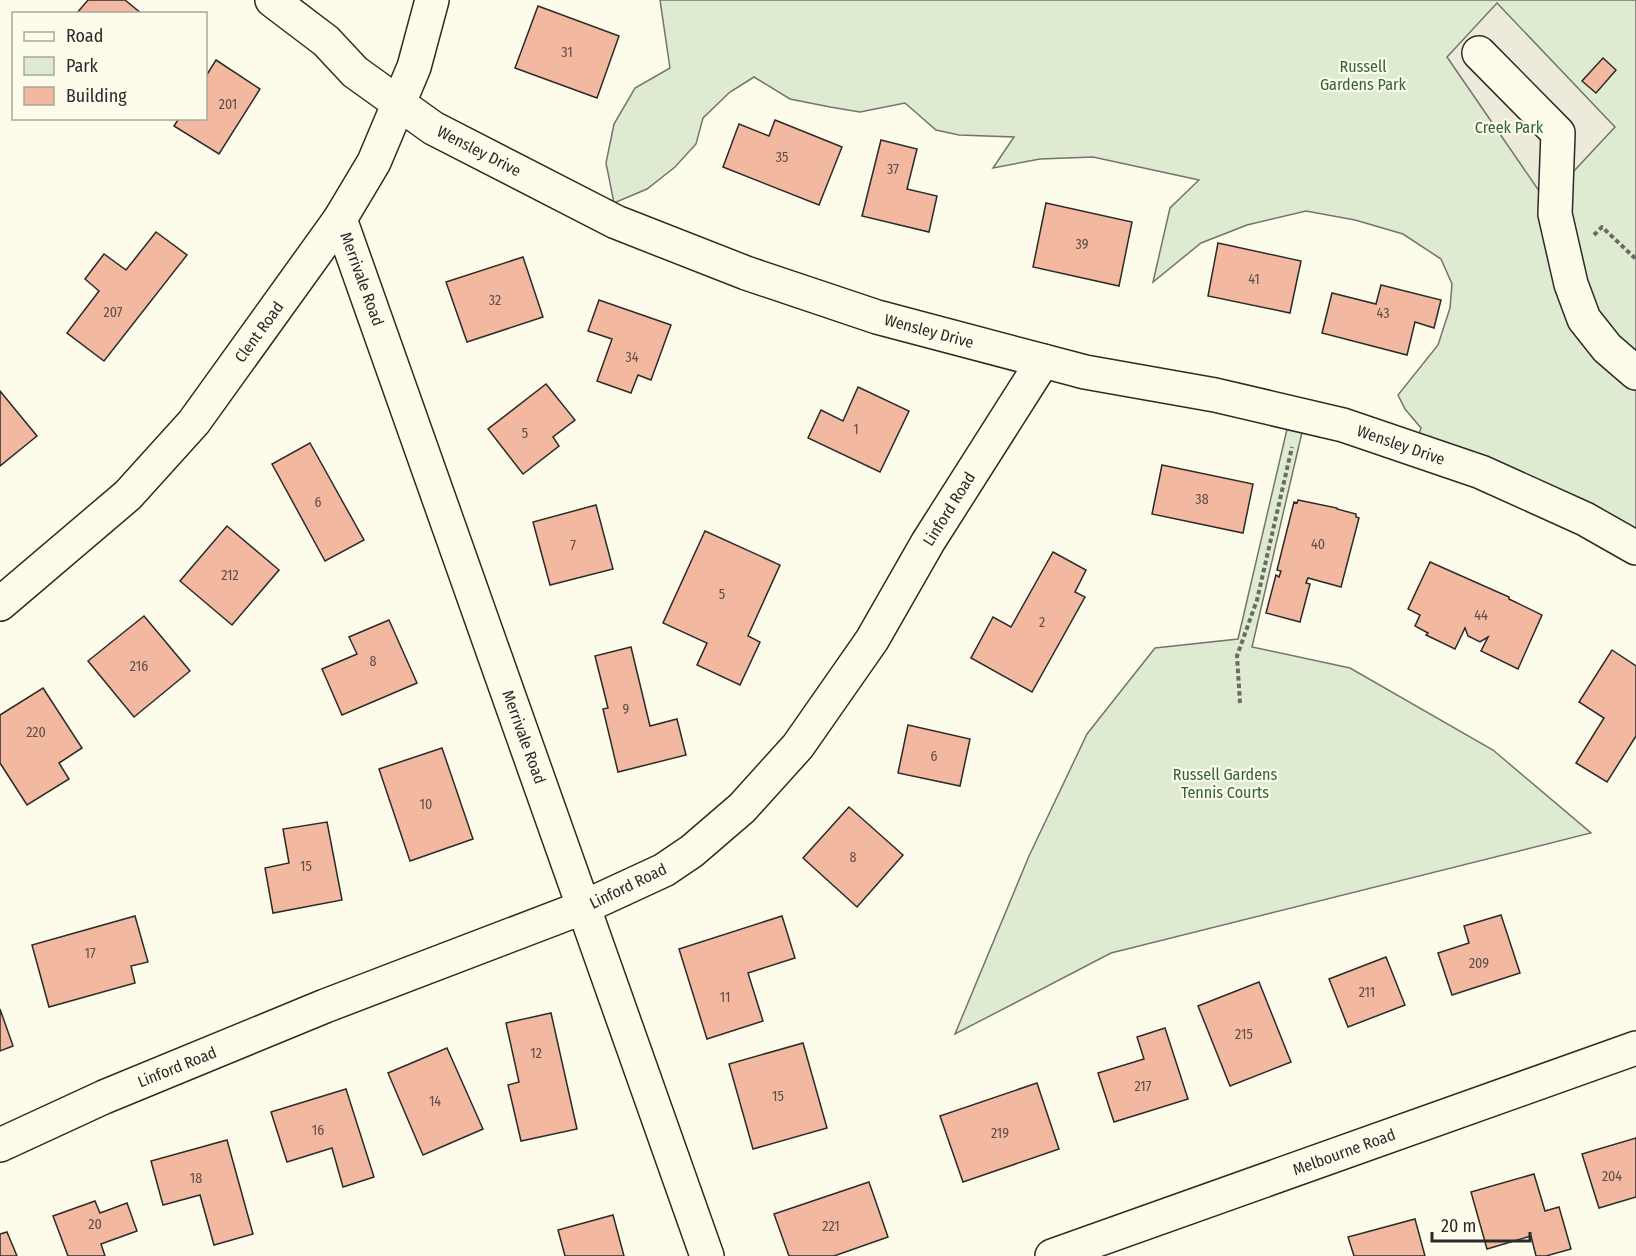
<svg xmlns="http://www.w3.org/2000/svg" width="1636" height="1256" font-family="'Fira Sans Condensed',sans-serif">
	<rect width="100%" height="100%" fill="#fdfbea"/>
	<g fill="#deebd1" stroke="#74746e" stroke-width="1.5">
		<polygon points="660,0 1636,0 1636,548 1414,449 1421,428 1405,409 1398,395 1438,345 1450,308 1452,284 1441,259 1403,234 1355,220 1306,211 1247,225 1201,243 1153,282 1170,208 1199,180 1093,157 1040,159 993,168 1014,137 959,135 936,130 905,103 860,112 830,107 790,99 754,77 730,92 703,118 696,144 675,167 647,189 614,203 606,163 614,124 635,88 670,68"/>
		<polygon points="1288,425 1303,428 1252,647 1350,668 1493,750 1591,833 1111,953 955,1034 1029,856 1087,734 1155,648 1238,639"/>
	</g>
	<polygon fill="#eceadb" stroke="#74746e" stroke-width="1.5" points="1497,3 1615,127 1546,201 1447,57"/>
	<g fill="#f2b8a0" stroke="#2b2b2b" stroke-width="1.5">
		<polygon points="88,0 125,0 142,14 76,14"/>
		<polygon points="538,6 619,36 597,98 515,68"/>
		<polygon points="1603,58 1616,70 1596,93 1582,81"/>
		<polygon points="216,60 260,89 219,154 174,126 179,118 206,118 206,76"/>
		<polygon points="775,120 842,147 819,205 723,167 739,124 769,136"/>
		<polygon points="881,140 917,149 907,189 937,196 929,232 862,216"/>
		<polygon points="1046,203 1132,222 1119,286 1033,267"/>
		<polygon points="156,232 187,255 104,361 67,333 99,291 85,279 104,254 126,270"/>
		<polygon points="1218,243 1301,261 1290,313 1208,296"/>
		<polygon points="523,257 543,317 467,342 446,282"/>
		<polygon points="1381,285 1441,300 1434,328 1415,322 1407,355 1322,333 1332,293 1376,304"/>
		<polygon points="599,300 671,325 651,380 638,375 631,393 597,381 612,339 588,331"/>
		<polygon points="546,384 575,420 553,437 559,446 523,474 488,429"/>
		<polygon points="858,387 909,411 880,472 808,438 821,410 843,421"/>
		<polygon points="0,391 37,436 0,466"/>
		<polygon points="310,443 364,540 325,561 272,464"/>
		<polygon points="1162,465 1253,484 1243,533 1152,514"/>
		<polygon points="1298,500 1337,508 1337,509 1356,514 1356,517 1359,518 1341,587 1308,578 1306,583 1310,584 1300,622 1266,613 1276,575 1279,577 1281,571 1277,570 1294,502 1297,503"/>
		<polygon points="596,505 613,569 550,585 533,522"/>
		<polygon points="227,526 279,570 232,625 180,581"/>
		<polygon points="705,531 780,565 748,636 760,642 740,685 697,665 707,643 663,623"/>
		<polygon points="1053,552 1086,570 1075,592 1085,597 1032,692 971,658 993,617 1011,627"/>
		<polygon points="1430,562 1509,597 1509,599 1542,615 1518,669 1481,651 1488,637 1480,642 1468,636 1465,628 1455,649 1426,635 1428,633 1415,626 1420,615 1408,609"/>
		<polygon points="144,616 190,671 134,717 88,661"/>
		<polygon points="389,620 417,683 342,715 322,669 357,654 349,637"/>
		<polygon points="631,647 650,726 677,719 686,755 618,772 603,709 608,708 595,656"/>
		<polygon points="1612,650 1636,666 1636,736 1607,782 1576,763 1604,718 1579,702"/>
		<polygon points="43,688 82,748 59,763 69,779 27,805 0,763 0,715"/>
		<polygon points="908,725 970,739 960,786 898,773"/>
		<polygon points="442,748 473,839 410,861 379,769"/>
		<polygon points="849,807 903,855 857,907 803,858"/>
		<polygon points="327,822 342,900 273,913 265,868 289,863 283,829"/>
		<polygon points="1501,915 1520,973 1452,995 1438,953 1469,943 1464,926"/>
		<polygon points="135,916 148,962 131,966 135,983 49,1007 32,945"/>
		<polygon points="782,916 795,958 748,973 763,1021 707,1039 679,949"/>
		<polygon points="1386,957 1405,1005 1348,1027 1329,979"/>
		<polygon points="1259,982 1291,1062 1230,1086 1198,1006"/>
		<polygon points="0,1009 13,1046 0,1051"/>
		<polygon points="551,1013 577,1129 521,1141 508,1085 519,1082 506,1023"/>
		<polygon points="1165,1028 1188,1099 1114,1122 1098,1073 1144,1059 1137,1037"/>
		<polygon points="803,1043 827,1128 753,1149 729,1064"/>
		<polygon points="447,1048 483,1129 423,1155 388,1073"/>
		<polygon points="1037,1083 1059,1149 963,1182 940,1116"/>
		<polygon points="346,1089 374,1177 343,1187 332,1148 287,1162 271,1112"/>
		<polygon points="1636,1138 1636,1197 1599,1208 1582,1154"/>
		<polygon points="227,1140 253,1234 214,1245 200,1195 163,1205 151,1161"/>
		<polygon points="1534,1174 1545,1211 1559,1207 1571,1249 1546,1256 1536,1256 1531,1236 1487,1249 1471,1192"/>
		<polygon points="869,1182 888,1237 834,1256 789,1256 774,1214"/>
		<polygon points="95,1201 100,1213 127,1203 137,1231 101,1244 105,1256 68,1256 53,1216"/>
		<polygon points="613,1215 624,1256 565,1256 558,1230"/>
		<polygon points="1415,1219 1425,1256 1354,1256 1348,1237"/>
		<polygon points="7,1232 17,1256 0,1256 0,1234"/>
	</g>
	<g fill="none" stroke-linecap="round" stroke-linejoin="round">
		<g stroke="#2b2b2b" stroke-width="36">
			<g id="minor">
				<polyline points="272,0 326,41 355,72 433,128 616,222 746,273 877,317 1085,372 1215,395 1343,425 1481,472 1585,519 1636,548"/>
				<polyline points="1479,53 1558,133 1555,214 1571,284 1584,319 1607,348 1636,373"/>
				<polyline points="340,219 707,1256"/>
				<polyline points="0,604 128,495 194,422 340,219 374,162 414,67 432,0"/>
				<polyline points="0,1145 104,1097 325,1006 584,907 664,870 692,851 742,808 798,746 872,640 928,542 1043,361"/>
				<polyline points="1052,1256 1636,1048"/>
			</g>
		</g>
		<g stroke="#6a6964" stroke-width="4" stroke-dasharray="4.5 3" stroke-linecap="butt">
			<polyline points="1594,235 1602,227 1636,259"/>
			<polyline points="1240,703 1237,656 1257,600 1292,447"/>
		</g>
		<use href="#minor" stroke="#fdfbea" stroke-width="33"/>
	</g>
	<g text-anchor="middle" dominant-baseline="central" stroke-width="4.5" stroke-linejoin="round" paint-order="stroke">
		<g font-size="14" fill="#5d4e48">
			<text x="567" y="52">31</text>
			<text x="228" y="104">201</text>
			<text x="782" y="157">35</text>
			<text x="893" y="169">37</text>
			<text x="1082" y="244">39</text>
			<text x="1254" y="279">41</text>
			<text x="495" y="300">32</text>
			<text x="113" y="312">207</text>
			<text x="1383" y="313">43</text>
			<text x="632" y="357">34</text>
			<text x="856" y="429">1</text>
			<text x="525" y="433">5</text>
			<text x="1202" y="499">38</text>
			<text x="318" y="502">6</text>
			<text x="1318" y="544">40</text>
			<text x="573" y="545">7</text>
			<text x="230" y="575">212</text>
			<text x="722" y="594">5</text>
			<text x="1481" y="615">44</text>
			<text x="1042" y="622">2</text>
			<text x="373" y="661">8</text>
			<text x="139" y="666">216</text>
			<text x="626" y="709">9</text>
			<text x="36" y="732">220</text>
			<text x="934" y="756">6</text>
			<text x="426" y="804">10</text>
			<text x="853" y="857">8</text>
			<text x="306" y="866">15</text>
			<text x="90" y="953">17</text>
			<text x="1479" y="963">209</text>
			<text x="1367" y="992">211</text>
			<text x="725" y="997">11</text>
			<text x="1244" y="1034">215</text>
			<text x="536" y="1053">12</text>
			<text x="1143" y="1086">217</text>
			<text x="778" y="1096">15</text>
			<text x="435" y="1101">14</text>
			<text x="318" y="1130">16</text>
			<text x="1000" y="1133">219</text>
			<text x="1612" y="1176">204</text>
			<text x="196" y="1178">18</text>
			<text x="95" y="1224">20</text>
			<text x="831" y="1226">221</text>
		</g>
		<g font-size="16" fill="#34623c" stroke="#fdfbea">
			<text x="1363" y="66">Russell<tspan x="1363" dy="18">Gardens Park</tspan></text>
			<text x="1509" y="127">Creek Park</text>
			<text x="1225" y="774">Russell Gardens<tspan x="1225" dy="18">Tennis Courts</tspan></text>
		</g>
		<g font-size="16" fill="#2b2b2b" stroke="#fdfbea">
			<text transform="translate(479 151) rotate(27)">Wensley Drive</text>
			<text transform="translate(362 279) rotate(70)">Merrivale Road</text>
			<text transform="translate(929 331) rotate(15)">Wensley Drive</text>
			<text transform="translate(259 332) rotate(-54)">Clent Road</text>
			<text transform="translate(1401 445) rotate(19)">Wensley Drive</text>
			<text transform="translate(949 509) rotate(-58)">Linford Road</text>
			<text transform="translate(524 737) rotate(70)">Merrivale Road</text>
			<text transform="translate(628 886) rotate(-26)">Linford Road</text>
			<text transform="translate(177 1067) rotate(-22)">Linford Road</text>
			<text transform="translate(1344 1152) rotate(-20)">Melbourne Road</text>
		</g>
	</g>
	<rect x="12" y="12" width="195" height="108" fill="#fdfbea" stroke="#a9a89e" stroke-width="1.5"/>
	<rect x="24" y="32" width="30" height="9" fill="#fdfbea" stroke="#a9a89e" stroke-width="1.5"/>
	<text x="66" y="42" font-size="18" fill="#2b2b2b">Road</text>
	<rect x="24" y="57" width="30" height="18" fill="#deebd1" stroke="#a9a89e" stroke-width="1.5"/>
	<text x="66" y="72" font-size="18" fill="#2b2b2b">Park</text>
	<rect x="24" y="87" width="30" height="18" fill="#f2b8a0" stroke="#a9a89e" stroke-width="1.5"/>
	<text x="66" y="102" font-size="18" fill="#2b2b2b">Building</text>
	<path d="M1432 1232v9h98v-9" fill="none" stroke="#2b2b2b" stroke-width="3"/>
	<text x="1441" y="1232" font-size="18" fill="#2b2b2b" stroke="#fdfbea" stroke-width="4.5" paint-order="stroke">20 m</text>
</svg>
